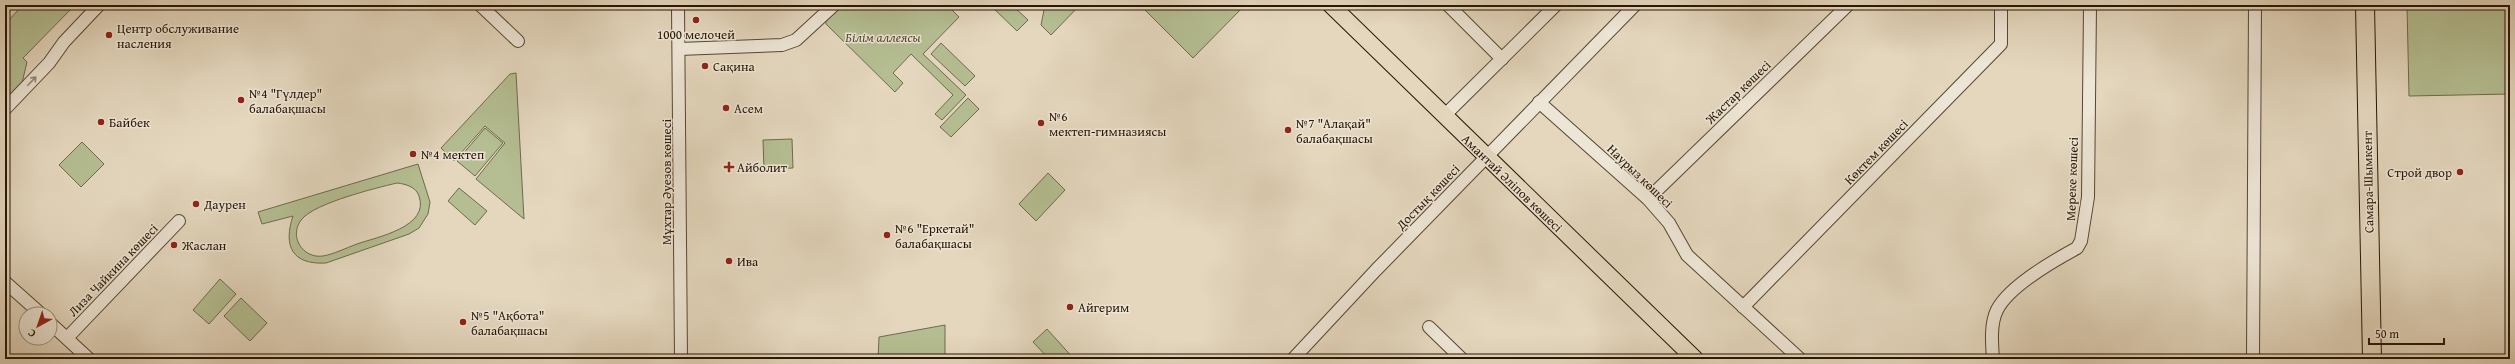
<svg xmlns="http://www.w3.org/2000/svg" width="2515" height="364" font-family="'Gentium Book Plus',serif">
	<rect width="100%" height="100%" fill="#e4d7be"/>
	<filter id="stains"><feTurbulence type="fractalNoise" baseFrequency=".005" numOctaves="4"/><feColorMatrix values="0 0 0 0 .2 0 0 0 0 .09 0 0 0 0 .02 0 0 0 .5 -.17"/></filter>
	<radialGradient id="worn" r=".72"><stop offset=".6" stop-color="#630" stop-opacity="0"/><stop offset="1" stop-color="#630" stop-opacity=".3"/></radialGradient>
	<g fill="#b4be92" stroke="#6e6a4b" fill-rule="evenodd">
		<polygon points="23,5 75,5 23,58 27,62 21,87 5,103 5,24"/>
		<polygon points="844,5 947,5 959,17 923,54 966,95 942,120 935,114 953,95 911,54 893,73 903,83 895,92 826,24 826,20"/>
		<polygon points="990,5 1012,5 1028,20 1017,31"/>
		<polygon points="1045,5 1080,5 1051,35 1041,25"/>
		<polygon points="1140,5 1245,5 1193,58"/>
		<polygon points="2407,5 2510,5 2510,94 2409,96"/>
		<polygon points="941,43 975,76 965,86 931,54"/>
		<polygon points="516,73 524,219 476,179 505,143 485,126 454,161 441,148 510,74"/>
		<polygon points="968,98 979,109 951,137 940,127"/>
		<polygon points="485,128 503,143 475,176 457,161"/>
		<polygon points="792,139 793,168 764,169 763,140"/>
		<polygon points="82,142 104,164 81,187 59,165"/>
		<path d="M418,164l12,38 -2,12 -9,14 -10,6 -83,29c-34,2 -43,-17 -33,-47l-31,8 -4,-12zM397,183c9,1 19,4 22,13 11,31 -42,41 -62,48 -11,4 -23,10 -34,12 -21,3 -35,-21 -21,-37 13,-16 74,-31 95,-36z"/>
		<polygon points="1048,173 1065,190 1036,221 1019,204"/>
		<polygon points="459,188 487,211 475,225 448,201"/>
		<polygon points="220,279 236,294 209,324 193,310"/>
		<polygon points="241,298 267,323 250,341 224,316"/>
		<polygon points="945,325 945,359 878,359 879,337"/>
		<polygon points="1047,329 1074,359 1049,359 1033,342"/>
	</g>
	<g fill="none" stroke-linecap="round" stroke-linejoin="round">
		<g stroke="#574632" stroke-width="14">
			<g id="minor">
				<polyline points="480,5 518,41"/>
				<polyline points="678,5 681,359"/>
				<polyline points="1448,5 1502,59"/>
				<polyline points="679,49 782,45 796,40 834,5"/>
				<polyline points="1539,102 1648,199 1669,223 1687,255 1800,359"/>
				<polyline points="5,109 49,63 64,42 99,5"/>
				<polyline points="1444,116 1556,5"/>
				<polyline points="1648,199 1848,5"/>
				<polyline points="5,282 41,314"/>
				<polyline points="1743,307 2001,44 2001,5"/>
				<polyline points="50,323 89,359"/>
				<polyline points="1429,327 1462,359"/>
				<polyline points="67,338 179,221"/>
				<polyline points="1293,359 1376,270 1635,5"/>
				<path d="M1993,359c-1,-15 -3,-35 4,-49 12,-24 56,-49 80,-62l4,-7 7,-44 2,-192"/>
				<polyline points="2253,359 2255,5"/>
			</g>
		</g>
		<g stroke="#281604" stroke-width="18">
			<polyline id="major" points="1331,5 1695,359"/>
		</g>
		<g stroke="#281604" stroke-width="20">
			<polyline id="highway" points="2365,5 2372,359"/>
		</g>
		<use href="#minor" stroke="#ede5d5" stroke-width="12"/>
		<use href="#major" stroke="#e4d7be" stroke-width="16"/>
		<use href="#highway" stroke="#e4d7be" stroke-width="18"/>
	</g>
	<defs><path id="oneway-shaft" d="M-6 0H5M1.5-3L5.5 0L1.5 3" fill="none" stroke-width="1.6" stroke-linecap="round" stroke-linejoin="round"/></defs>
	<use stroke="#948877" href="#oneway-shaft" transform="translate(32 81) rotate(-46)"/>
	<g fill="#8f2418" stroke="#ede5d5" stroke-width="1.5">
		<circle cx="696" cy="20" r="4"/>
		<circle cx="109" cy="35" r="4"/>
		<circle cx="705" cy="66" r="4"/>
		<circle cx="241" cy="100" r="4"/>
		<circle cx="726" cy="108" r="4"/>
		<circle cx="101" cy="122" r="4"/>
		<circle cx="1041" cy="123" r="4"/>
		<circle cx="1288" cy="130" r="4"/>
		<circle cx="413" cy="154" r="4"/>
		<path d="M727 161h4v4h4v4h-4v4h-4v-4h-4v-4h4z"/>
		<circle cx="2460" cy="172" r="4"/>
		<circle cx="196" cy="204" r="4"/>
		<circle cx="887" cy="235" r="4"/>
		<circle cx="174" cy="245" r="4"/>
		<circle cx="729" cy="261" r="4"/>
		<circle cx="1070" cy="307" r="4"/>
		<circle cx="463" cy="322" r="4"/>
	</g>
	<g text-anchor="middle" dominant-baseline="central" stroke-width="3" stroke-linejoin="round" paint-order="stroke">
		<g font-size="13" fill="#281604" stroke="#ede5d5" text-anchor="start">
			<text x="117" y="28">Центр обслуживание<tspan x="117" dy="15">насления</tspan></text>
			<text x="696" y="34" text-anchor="middle">1000 мелочей</text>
			<text x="713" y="66">Сақина</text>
			<text x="249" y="93">№4 "Гүлдер"<tspan x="249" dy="15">балабақшасы</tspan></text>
			<text x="734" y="108">Асем</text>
			<text x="1049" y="116">№6<tspan x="1049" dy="15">мектеп-гимназиясы</tspan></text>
			<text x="109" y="122">Байбек</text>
			<text x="1296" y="123">№7 "Алақай"<tspan x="1296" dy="15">балабақшасы</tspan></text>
			<text x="421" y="154">№4 мектеп</text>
			<text x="737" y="167">Айболит</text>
			<text x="2452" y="172" text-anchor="end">Строй двор</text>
			<text x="204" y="204">Даурен</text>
			<text x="895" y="228">№6 "Еркетай"<tspan x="895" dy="15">балабақшасы</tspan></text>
			<text x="182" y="245">Жаслан</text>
			<text x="737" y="261">Ива</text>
			<text x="1078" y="307">Айгерим</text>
			<text x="471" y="315">№5 "Ақбота"<tspan x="471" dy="15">балабақшасы</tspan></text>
		</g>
		<g font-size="13" font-style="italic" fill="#52482f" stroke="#ede5d5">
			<text x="883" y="37">Білім аллеясы</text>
		</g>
		<g font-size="13" fill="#281604" stroke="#ede5d5">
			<text transform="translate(1738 92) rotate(-44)">Жастар көшесі</text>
			<text transform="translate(1876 152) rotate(-46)">Көктем көшесі</text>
			<text transform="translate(1640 176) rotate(44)">Наурыз көшесі</text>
			<text transform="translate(2072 179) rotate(-88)">Мереке көшесі</text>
			<text transform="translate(666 182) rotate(-90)">Мұхтар Әуезов көшесі</text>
			<text transform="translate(2368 182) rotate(-91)">Самара-Шымкент</text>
			<text transform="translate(1512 183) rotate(44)">Амантай Әліпов көшесі</text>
			<text transform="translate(1428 197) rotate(-46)">Достық көшесі</text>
			<text transform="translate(113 270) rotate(-46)">Лиза Чайкина көшесі</text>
		</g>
	</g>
	<rect width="2515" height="364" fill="none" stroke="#e4d7be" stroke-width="20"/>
	<rect x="6" y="6" width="2503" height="352" fill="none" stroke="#281604" stroke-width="2"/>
	<rect x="10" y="10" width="2495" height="344" fill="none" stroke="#281604"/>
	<g transform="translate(38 326) rotate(220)"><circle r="19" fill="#ede5d5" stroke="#9e9281"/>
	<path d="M0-3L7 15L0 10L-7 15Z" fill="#8f2418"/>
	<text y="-6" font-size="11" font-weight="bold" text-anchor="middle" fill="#281604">С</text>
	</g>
	<path d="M2369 338v6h75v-6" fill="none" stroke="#281604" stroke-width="2"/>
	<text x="2375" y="338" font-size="12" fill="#281604" stroke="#ede5d5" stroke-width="3" paint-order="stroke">50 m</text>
	<rect width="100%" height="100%" filter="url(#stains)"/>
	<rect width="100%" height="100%" fill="url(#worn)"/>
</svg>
